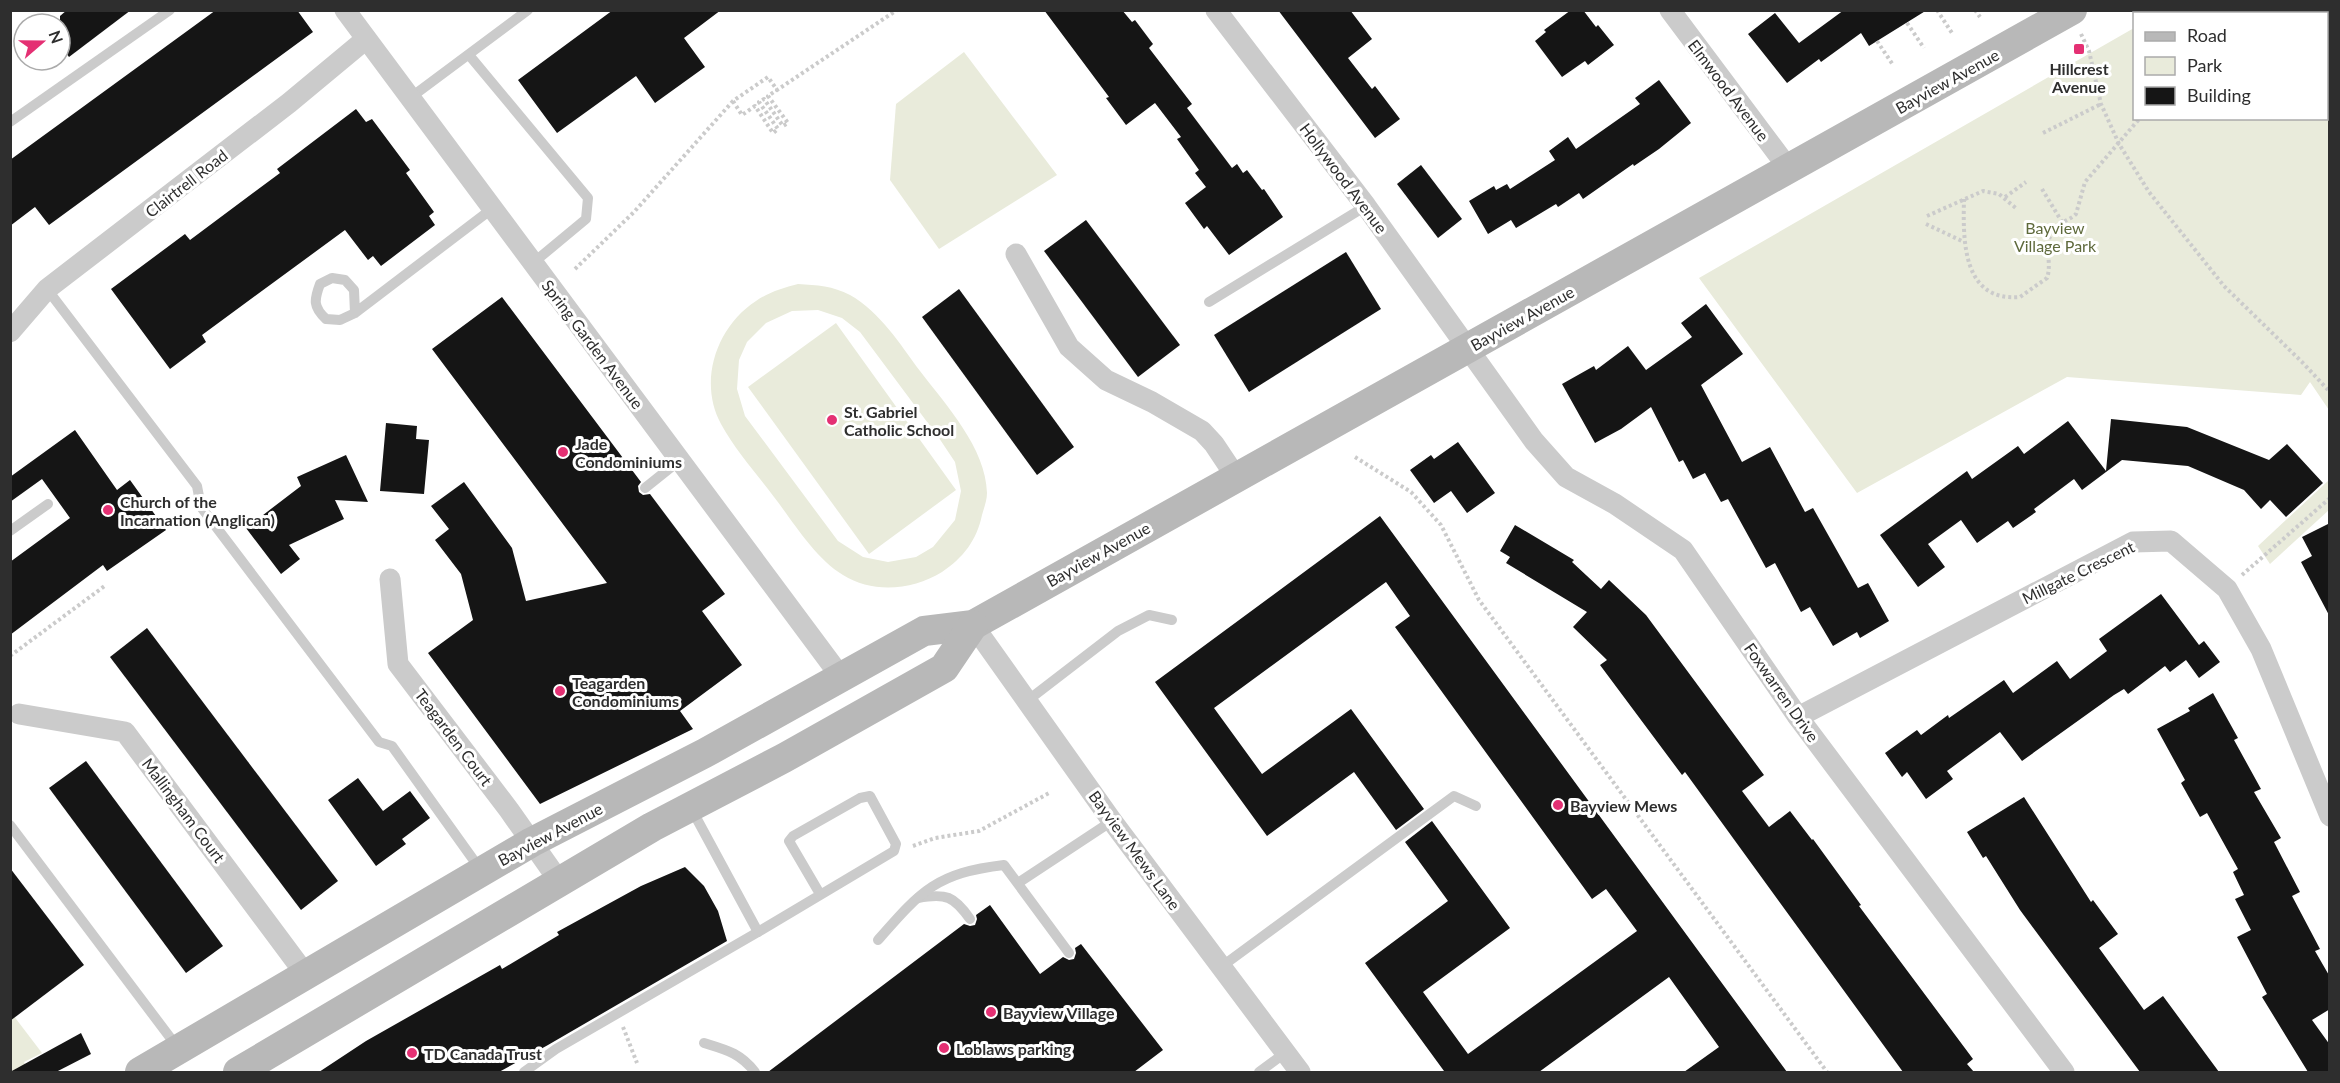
<svg xmlns="http://www.w3.org/2000/svg" width="2340" height="1083" viewBox="0 0 2340 1083" font-family="Lato,sans-serif">
<style>
.green{fill:#e9ebdb;fill-rule:evenodd}
.building{fill:#151515}
.lines{fill:none;stroke-linecap:round;stroke-linejoin:round}
.path{stroke:#cbcbcb;stroke-width:4;stroke-dasharray:3 3;stroke-linecap:butt}
.service{stroke:#cbcbcb;stroke-width:10}
.minor{stroke:#cbcbcb;stroke-width:21}
.secondary{stroke:#b8b8b8;stroke-width:30}
.poi-dot{fill:#e43073;stroke:#fff;stroke-width:2}
.labels{text-anchor:middle;dominant-baseline:central;stroke-width:6;stroke-linejoin:round;paint-order:stroke}
.poi-label{font-size:16px;font-weight:bold;fill:#2e2e2e;stroke:#fff;text-anchor:start}
.street-label{font-size:16px;fill:#2e2e2e;stroke:#fff}
.park-label{font-size:16px;fill:#5e693b;stroke:#fff}
</style>
<rect width="100%" height="100%" fill="#fff"/>
<g class="green">
<polygon points="2165,11 2329,11 2329,410 2310,382 2301,395 2067,377 1857,493 1699,278 2134,28 2134,118 2326,118 2326,14 2160,13"/>
<polygon points="964,52 1057,175 939,249 890,180 896,104"/>
<path d="M 798,284 C 817,285 833,286 850,295 C 880,312 900,344 920,371 C 946,405 986,448 987,493 C 987,500 984,508 982,515 C 977,540 963,558 942,572 C 913,590 873,594 843,575 C 815,558 794,523 774,497 C 757,474 735,450 721,424 C 698,382 716,327 756,301 C 769,292 783,288 798,284 ZM 818,310 L 842,318 L 860,332 L 939,438 L 955,462 L 961,491 L 955,520 L 933,547 L 916,557 L 888,562 L 863,557 L 838,541 L 745,416 L 737,389 L 739,360 L 747,342 L 766,323 L 792,311 Z"/>
<polygon points="836,323 956,490 869,554 748,387"/>
<polygon points="2329,480 2329,510 2270,564 2258,546"/>
<polygon points="10,1011 42,1053 24,1062 30,1072 11,1072"/>
</g>
<g class="building">
<polygon points="67,10 131,10 69,57 60,45 60,16"/>
<polygon points="216,10 297,10 313,32 49,225 35,207 10,226 10,160"/>
<polygon points="613,10 721,10 684,38 705,67 655,103 636,76 557,133 518,80"/>
<polygon points="1044,10 1122,10 1132,22 1135,20 1153,44 1149,48 1192,104 1187,108 1232,168 1237,164 1243,173 1247,170 1262,190 1264,189 1283,217 1229,255 1207,226 1204,229 1185,203 1206,187 1195,173 1199,170 1177,139 1181,137 1155,103 1126,125 1106,98 1109,97"/>
<polygon points="1278,10 1350,10 1372,39 1348,58 1372,89 1375,86 1400,119 1375,138"/>
<polygon points="1571,10 1583,10 1596,27 1598,25 1614,45 1588,65 1585,61 1562,77 1535,41 1546,32 1544,30"/>
<polygon points="1844,10 1927,10 1869,46 1861,33 1821,62 1819,59 1787,83 1748,34 1775,13 1799,43"/>
<polygon points="1659,80 1691,123 1659,149 1634,166 1633,164 1583,199 1579,193 1558,207 1556,204 1516,228 1511,220 1488,234 1469,201 1494,186 1496,190 1507,184 1510,189 1555,160 1549,151 1568,137 1576,149 1640,104 1635,98"/>
<polygon points="356,109 366,122 372,119 410,170 406,173 434,212 429,216 435,225 381,266 373,256 368,260 345,230 202,335 206,342 170,369 111,289 185,234 190,240 280,173 277,169"/>
<polygon points="1421,165 1462,219 1438,238 1397,184"/>
<polygon points="1086,220 1180,345 1138,377 1044,251"/>
<polygon points="1346,252 1381,309 1249,392 1214,335"/>
<polygon points="959,289 1074,447 1037,475 922,317"/>
<polygon points="502,297 641,482 638,486 639,492 643,495 650,494 725,594 702,611 742,665 680,711 693,729 540,804 428,653 473,620 461,574 435,540 449,529 431,506 464,482 512,548 526,601 607,583 432,349"/>
<polygon points="1706,304 1743,354 1701,385 1742,462 1770,447 1805,512 1813,508 1858,588 1868,583 1889,621 1860,638 1857,632 1833,646 1810,607 1801,612 1775,563 1766,568 1728,499 1721,502 1705,473 1693,479 1683,460 1679,462 1651,407 1621,429 1595,443 1562,384 1594,366 1596,370 1628,346 1646,370 1692,337 1681,323"/>
<polygon points="2111,419 2187,427 2269,460 2287,444 2323,483 2286,517 2270,500 2261,509 2244,490 2188,466 2122,460 2082,490 2074,479 2034,509 2036,512 2013,528 2008,521 1977,543 1961,520 1928,544 1945,567 1918,587 1880,535 1967,471 1972,479 2018,446 2024,454 2068,421 2106,471"/>
<polygon points="386,423 417,426 416,439 429,440 424,494 380,491"/>
<polygon points="75,430 117,490 130,480 166,530 107,571 103,565 10,635 10,562 70,518 42,479 10,502 10,477"/>
<polygon points="1458,442 1495,493 1467,513 1451,491 1434,503 1410,470 1431,455 1434,459"/>
<polygon points="346,455 368,502 335,500 344,519 289,545 300,559 281,574 246,528 301,486 297,477"/>
<polygon points="1380,516 1787,1072 1684,1072 1719,1047 1669,977 1539,1072 1442,1072 1444,1071 1365,963 1448,901 1405,842 1432,821 1510,928 1423,992 1468,1054 1637,931 1606,889 1592,899 1395,627 1410,616 1386,582 1214,708 1262,774 1351,709 1424,809 1396,830 1354,772 1267,836 1155,682"/>
<polygon points="2330,523 2330,617 2301,562 2312,556 2302,537"/>
<polygon points="1515,525 1574,560 1572,562 1601,589 1609,580 1646,615 1764,775 1742,791 1769,827 1790,811 1812,840 1813,839 1861,905 1859,906 1973,1059 1967,1064 1974,1072 1903,1072 1685,772 1682,775 1600,665 1607,660 1573,627 1587,612 1506,563 1510,557 1500,551"/>
<polygon points="2161,594 2199,645 2204,641 2220,662 2199,678 2186,660 2170,672 2165,666 2128,694 2124,689 2114,695 2022,761 2000,732 1947,771 1953,779 1926,799 1907,772 1902,777 1885,753 1917,730 1921,735 1948,715 1949,718 2004,680 2013,693 2057,661 2070,679 2107,651 2099,639"/>
<polygon points="147,628 338,881 301,910 110,657"/>
<polygon points="2213,693 2238,738 2234,740 2261,789 2254,792 2281,838 2274,842 2300,892 2292,896 2320,949 2315,951 2330,977 2330,1009 2312,1020 2330,1045 2330,1072 2308,1072 2262,997 2267,994 2237,937 2251,930 2235,899 2244,895 2233,872 2238,869 2207,813 2200,817 2181,783 2185,780 2157,729 2190,711 2188,708"/>
<polygon points="86,761 223,946 186,973 49,788"/>
<polygon points="358,778 383,811 410,791 430,818 402,839 406,844 376,866 328,800"/>
<polygon points="2024,797 2091,902 2093,900 2118,934 2099,948 2144,1010 2163,996 2219,1072 2140,1072 2020,910 1986,856 1983,858 1967,832"/>
<polygon points="685,867 704,886 718,911 727,941 548,1045 499,1072 319,1072 366,1041 500,965 502,969 559,935 557,932 641,886"/>
<polygon points="10,868 84,965 10,1021"/>
<polygon points="990,905 1040,974 1063,957 1069,960 1074,959 1076,953 1075,948 1081,944 1163,1050 1134,1072 768,1072 964,924 970,926 975,925 977,919 976,915"/>
<polygon points="81,1033 91,1054 56,1072 10,1072"/>
</g>
<g class="lines">
<g class="path">
<polyline points="1937,10 1952,33"/>
<polyline points="1975,10 1980,17"/>
<polyline points="1907,23 1924,48"/>
<polyline points="2081,34 2089,51 2101,104 2119,144 2149,192 2224,286 2302,362 2330,392"/>
<polyline points="1877,41 1893,65"/>
<polyline points="733,101 742,115 755,106 773,133 778,129 759,102 764,99 783,126 788,123 768,96 777,90"/>
<polyline points="2043,133 2101,104"/>
<polyline points="2042,189 2062,222"/>
<polyline points="2005,197 2026,182"/>
<path d="M 1964,199 C 1963,240 1962,302 2020,297 L 2047,278 C 2053,261 2041,243 2056,227 C 2062,221 2070,220 2076,214 L 2085,182 L 2140,118"/>
<polyline points="1927,216 1983,191 1999,194 2017,209"/>
<polyline points="1926,224 1964,242"/>
<polyline points="575,269 634,212 733,101 768,77 777,90 897,10"/>
<polyline points="1355,457 1411,492 1441,525 1479,600 1827,1072"/>
<polyline points="2242,575 2330,498"/>
<polyline points="10,656 106,585"/>
<polyline points="913,846 935,838 979,831 1051,792"/>
<polyline points="623,1027 637,1063"/>
</g>
<g class="service">
<polyline points="469,55 588,198 586,219 533,263"/>
<polyline points="410,98 528,10"/>
<polyline points="10,122 170,10"/>
<polyline points="47,289 197,486 201,507 379,742 392,746 480,869"/>
<polyline points="1209,302 1366,206"/>
<path d="M 355,313 L 354,290 L 345,280 L 332,278 L 320,284 C 314,300 313,307 326,319 L 340,320 L 355,313 L 493,208"/>
<polyline points="645,488 680,460"/>
<polyline points="10,531 48,504"/>
<polyline points="1027,701 1118,631 1149,615 1172,620"/>
<polyline points="692,810 758,932 894,851 896,844 870,796 860,798 793,836 789,841 820,894"/>
<polyline points="10,825 178,1048"/>
<polyline points="1018,883 1112,821"/>
<path d="M 918,898 C 946,893 954,896 970,919"/>
<path d="M 878,940 C 921,891 936,873 1004,865 L 1069,953"/>
<polyline points="1221,967 1454,796 1476,806"/>
<path d="M 704,1043 C 727,1050 740,1053 755,1072"/>
<polyline points="524,1072 556,1049 758,932"/>
<polyline points="1259,1072 1285,1053"/>
</g>
<g class="minor">
<polyline points="345,10 841,677"/>
<polyline points="1216,10 1366,206 1534,441 1566,477 1615,504 1683,550 1798,717 2064,1072"/>
<polyline points="1670,10 1789,169"/>
<polyline points="1016,254 1069,347 1106,380 1152,402 1202,431 1214,444 1236,477"/>
<polyline points="10,332 47,289 289,103 366,39"/>
<polyline points="390,579 398,664 509,810 559,881"/>
<polyline points="973,625 1112,821 1300,1072"/>
<polyline points="19,714 125,732 306,975"/>
<polyline points="1798,717 2133,542 2171,541 2227,589 2261,649 2330,816"/>
</g>
<g class="secondary">
<polyline points="140,1072 532,842 705,753 924,631 973,625 2072,10"/>
<polyline points="238,1072 652,827 784,758 944,668 973,625"/>
</g>
</g>
<g class="poi-dot">
<rect x="2073" y="43" width="12" height="12" rx="3"/>
<circle cx="832" cy="420" r="6"/>
<circle cx="563" cy="452" r="6"/>
<circle cx="108" cy="510" r="6"/>
<circle cx="560" cy="691" r="6"/>
<circle cx="1558" cy="805" r="6"/>
<circle cx="991" cy="1012" r="6"/>
<circle cx="944" cy="1048" r="6"/>
<circle cx="412" cy="1053" r="6"/>
</g>
<g class="labels">
<g class="poi-label">
<text x="2079" y="68" text-anchor="middle">Hillcrest<tspan x="2079" dy="18">Avenue</tspan></text>
<text x="844" y="411">St. Gabriel<tspan x="844" dy="18">Catholic School</tspan></text>
<text x="575" y="443">Jade<tspan x="575" dy="18">Condominiums</tspan></text>
<text x="120" y="501">Church of the<tspan x="120" dy="18">Incarnation (Anglican)</tspan></text>
<text x="572" y="682">Teagarden<tspan x="572" dy="18">Condominiums</tspan></text>
<text x="1570" y="805">Bayview Mews</text>
<text x="1003" y="1012">Bayview Village</text>
<text x="956" y="1048">Loblaws parking</text>
<text x="424" y="1053">TD Canada Trust</text>
</g>
<g class="street-label">
<text transform="translate(1947 81) rotate(-29)">Bayview Avenue</text>
<text transform="translate(1729 90) rotate(53)">Elmwood Avenue</text>
<text transform="translate(1344 178) rotate(53)">Hollywood Avenue</text>
<text transform="translate(186 183) rotate(-38)">Clairtrell Road</text>
<text transform="translate(1522 318) rotate(-29)">Bayview Avenue</text>
<text transform="translate(593 344) rotate(53)">Spring Garden Avenue</text>
<text transform="translate(1098 554) rotate(-29)">Bayview Avenue</text>
<text transform="translate(2078 572) rotate(-26)">Millgate Crescent</text>
<text transform="translate(1782 692) rotate(55)">Foxwarren Drive</text>
<text transform="translate(454 737) rotate(53)">Teagarden Court</text>
<text transform="translate(184 810) rotate(53)">Mallingham Court</text>
<text transform="translate(550 834) rotate(-28)">Bayview Avenue</text>
<text transform="translate(1135 850) rotate(54)">Bayview Mews Lane</text>
</g>
<g class="park-label">
<text x="2055" y="227">Bayview<tspan x="2055" dy="18">Village Park</tspan></text>
</g>
</g>
<rect width="2340" height="1083" fill="none" stroke="#2e2e2e" stroke-width="24"/>
<rect x="2133" y="12" width="195" height="108" fill="#ffffff" stroke="#ababab" stroke-width="1.5"/>
<rect x="2145" y="32" width="30" height="9" fill="#b8b8b8" stroke="#ababab" stroke-width="1.5"/>
<text x="2187" y="42" font-size="18" fill="#2e2e2e">Road</text>
<rect x="2145" y="57" width="30" height="18" fill="#e9ebdb" stroke="#ababab" stroke-width="1.5"/>
<text x="2187" y="72" font-size="18" fill="#2e2e2e">Park</text>
<rect x="2145" y="87" width="30" height="18" fill="#151515" stroke="#ababab" stroke-width="1.5"/>
<text x="2187" y="102" font-size="18" fill="#2e2e2e">Building</text>
<g transform="translate(42 42) rotate(70)"><circle r="28" fill="#ffffff" stroke="#ababab" stroke-width="1.5"/>
<path d="M0-4.5L10 22L0 15L-10 22Z" fill="#e43073"/>
<text y="-9" font-size="16" font-weight="bold" text-anchor="middle" fill="#2e2e2e">N</text>
</g>
</svg>
